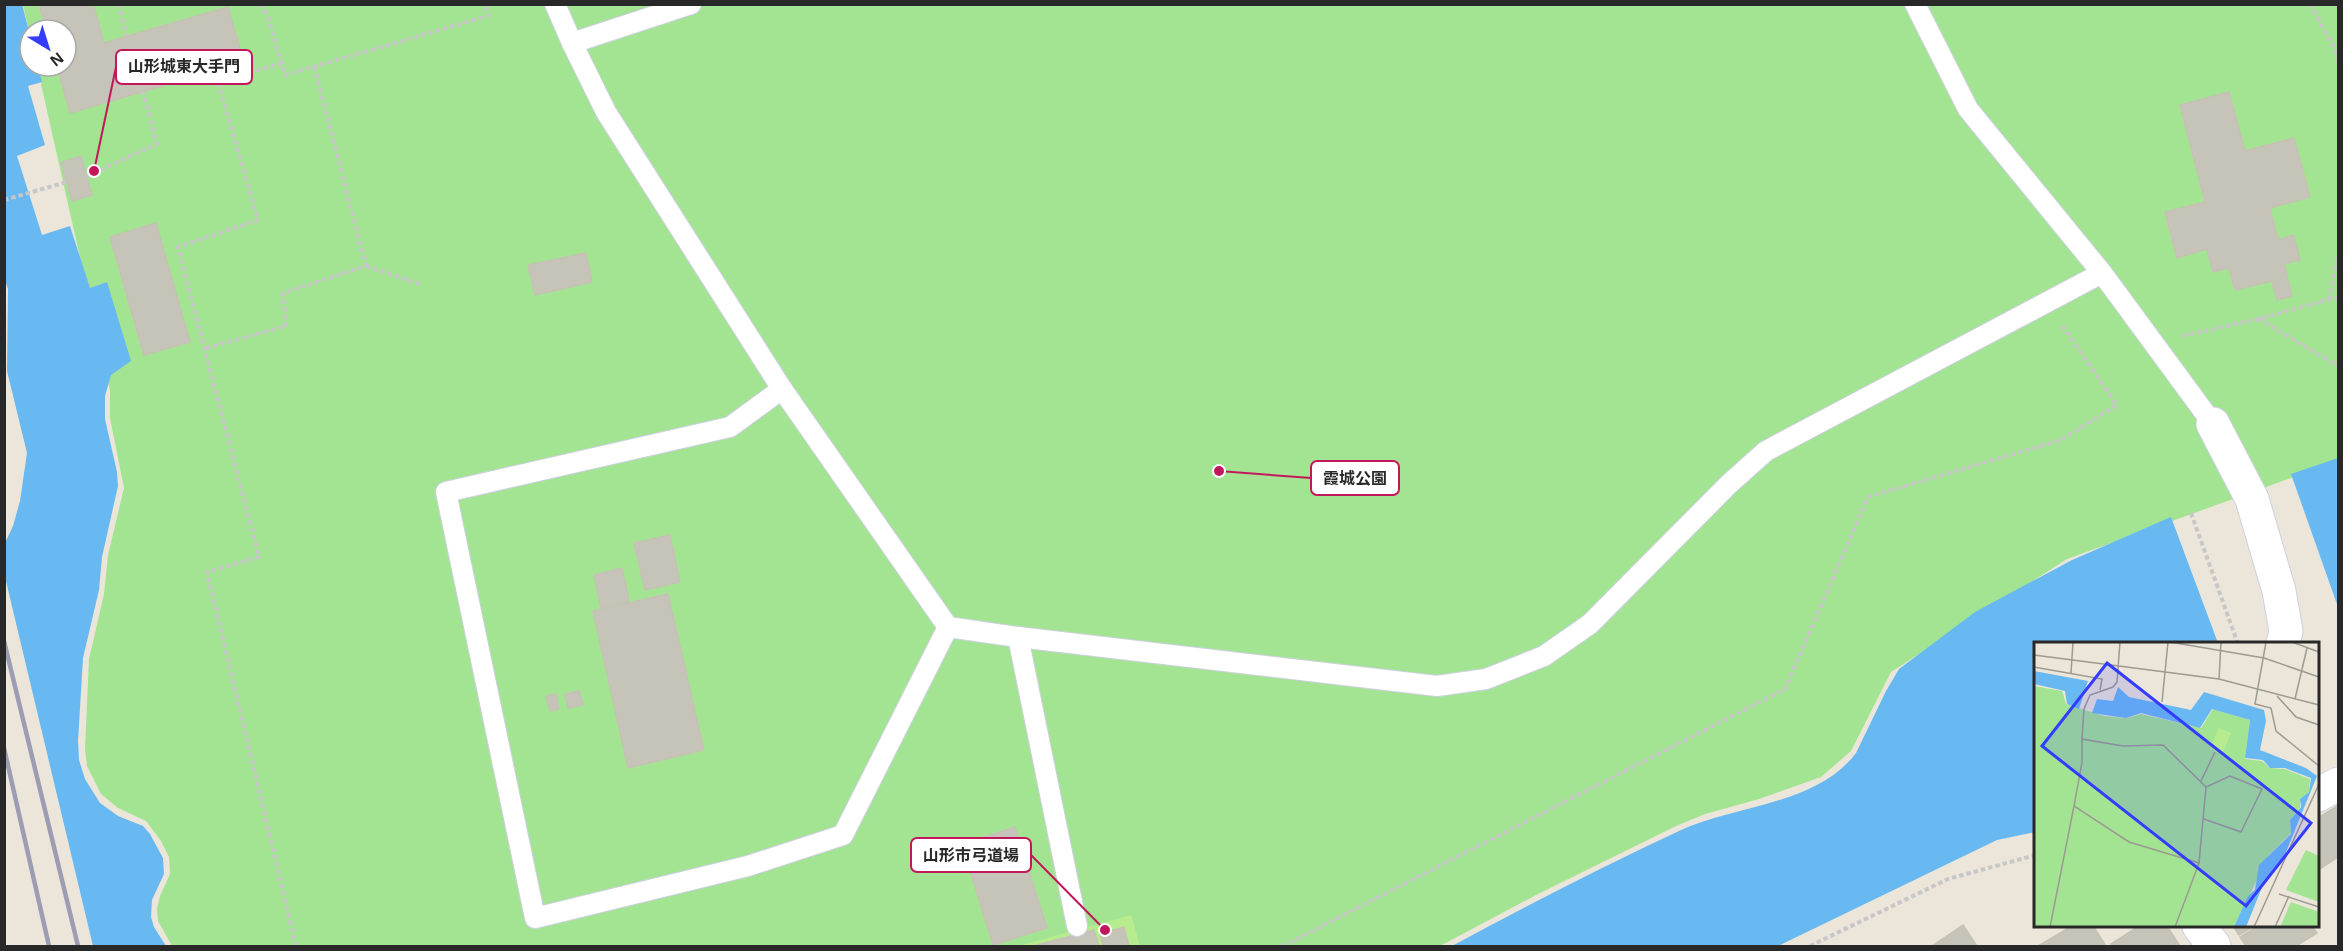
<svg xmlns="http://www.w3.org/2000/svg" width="2343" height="951" viewBox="0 0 2343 951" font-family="Helvetica,'Noto Sans JP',sans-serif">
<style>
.green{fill:#a3e493}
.pitch{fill:#b7ec8e}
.water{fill:#68b9f2}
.building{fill:#c6c3b9;stroke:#c6c2b3;stroke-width:1.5}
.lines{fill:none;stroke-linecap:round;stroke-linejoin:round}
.service-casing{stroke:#cecfe2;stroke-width:22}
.minor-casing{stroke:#cecfe2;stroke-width:35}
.path{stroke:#c7c7c7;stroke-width:4;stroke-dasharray:4.5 3;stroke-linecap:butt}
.service{stroke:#fff;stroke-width:20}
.minor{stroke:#fff;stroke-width:33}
.rail{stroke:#9c9cb3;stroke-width:4.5}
.inset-road{fill:none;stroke:#9d9a92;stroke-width:1.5}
.view{fill:#333cff;fill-opacity:0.15;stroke:#333cff;stroke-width:3}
.inset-edge{fill:none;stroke:#282828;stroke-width:3}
.leader{fill:none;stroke:#c2185b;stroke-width:2}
.callout-dot{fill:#c2185b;stroke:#fff;stroke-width:2}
.callout{fill:#fff;stroke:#c2185b;stroke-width:2}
.callout-label{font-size:16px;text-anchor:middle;font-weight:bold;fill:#282828}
</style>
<rect width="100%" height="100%" fill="#ebe6d9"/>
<polygon class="green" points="23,5 2338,5 2338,461 2067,559 1891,672 1851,751 1821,777 1759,799 1705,814 1676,826 1536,895 1440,946 172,946 158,921 157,908 160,896 170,874 169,857 161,841 146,821 118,808 101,794 87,766 85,749 89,659 104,594 108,555 124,488 110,418 110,391 37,66 66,66 66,30 30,30 30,35"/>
<polygon class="pitch" points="1131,915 1140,946 1018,946"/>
<g class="water">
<polygon points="22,4 30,35 30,66 38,66 42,82 28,86 45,145 17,156 42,235 70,226 90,288 107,282 131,361 111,375 105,396 105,419 117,472 118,486 102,557 99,590 83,658 78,741 79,760 85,779 100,803 118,816 143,826 150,834 163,858 164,874 152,900 151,917 154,927 166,946 93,946 5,577 5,543 13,526 20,501 27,453 7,371 8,289 4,278 5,5"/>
<polygon points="2338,458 2338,607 2291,474"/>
<path d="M 2171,517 L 2218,643 L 2036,644 L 2035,832 L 1997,840 L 1778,946 L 1452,946 C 1526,906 1602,867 1679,831 C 1735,805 1817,805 1856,753 L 1886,691 L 1899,669 L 1975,612 L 2072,560 Z"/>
</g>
<g class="building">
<polygon points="39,4 93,4 104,43 228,7 244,62 70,113 57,66 66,66 66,30 46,30"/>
<polygon points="2229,92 2245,151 2294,138 2310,197 2270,208 2278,240 2294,235 2300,260 2284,264 2292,296 2277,300 2272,281 2235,290 2229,268 2213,272 2207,249 2177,258 2165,212 2205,202 2180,105"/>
<polygon points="81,156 92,195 72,201 61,163"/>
<polygon points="156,223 190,342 144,355 110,237"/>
<polygon points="586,253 592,282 535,295 528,265"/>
<polygon points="670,535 680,582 645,590 634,543"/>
<polygon points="622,568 629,601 601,608 594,575"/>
<polygon points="668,594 704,750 628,768 593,611"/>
<polygon points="579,691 583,705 568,708 565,694"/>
<polygon points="556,694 559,709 550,711 546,696"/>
<polygon points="2337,806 2338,857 2318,870 2318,818"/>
<polygon points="1015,827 1047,928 993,945 962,844"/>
<polygon points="1963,925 1977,946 1932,946"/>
<polygon points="2072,926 2093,926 2106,946 2038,946"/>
<polygon points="2139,926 2167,926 2180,946 2112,946 2111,944"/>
<polygon points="2233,926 2254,926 2239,935"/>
<polygon points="2258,926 2312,926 2317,933 2296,946 2246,946 2240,937"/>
<polygon points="1124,927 1129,946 1103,946 1100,934"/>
<polygon points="1094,930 1099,946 1033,946"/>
</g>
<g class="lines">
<g class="service-casing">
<g id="service">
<polyline points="555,4 572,43"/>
<polyline points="691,4 572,43 606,112 782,389 948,627 1018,637 1437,686 1486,679 1544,656 1590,624 1729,484 1766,451 2102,273"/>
<polyline points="1915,4 1968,109 2102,273 2213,424"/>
<polyline points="782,389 730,427 446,492 535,918 748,866 843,835 948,627"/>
<polyline points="1018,637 1077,926"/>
</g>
</g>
<g class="minor-casing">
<g id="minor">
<polyline points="2213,424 2252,499 2279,591 2286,631 2283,644"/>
<polyline points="2318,795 2338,784"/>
<polyline points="2199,926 2214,946"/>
</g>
</g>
<g class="path">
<polyline points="118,4 127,36"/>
<polyline points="260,4 268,17 285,75 488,16 485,4"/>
<polyline points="2310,4 2334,47 2338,60"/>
<polyline points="282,63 218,82 258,220 178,247 259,557 207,572 296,946"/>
<polyline points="87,176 157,144 143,92"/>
<polyline points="4,200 67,182"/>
<polyline points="366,266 420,284"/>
<polyline points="2329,300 2338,256"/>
<polyline points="2259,319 2338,366"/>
<polyline points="2182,336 2258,319 2338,297"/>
<polyline points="206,348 286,326 283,293 366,266 314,66"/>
<polyline points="2191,513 2238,644"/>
<polyline points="1283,946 1785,689 1868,497 2061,440 2117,405 2061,324"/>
<polyline points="1810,946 1948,879 2036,855"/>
</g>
<use href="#service" class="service"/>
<use href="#minor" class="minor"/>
<g class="rail">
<polyline points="4,641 78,946"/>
<polyline points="4,748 49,946"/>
</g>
</g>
<g transform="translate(2034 642)">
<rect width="285" height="285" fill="#ebe6d9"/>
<path d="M 0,44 L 28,49 L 32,62 L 70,74 L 93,76 L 107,72 L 167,86 L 179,67 L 216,78 L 211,117 L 228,119 L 236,126 L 251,127 L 276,137 L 275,150 L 266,157 L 266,165 L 256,178 L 257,191 L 235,213 L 200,285 L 0,285 ZM 272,208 L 285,214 L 285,260 L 252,248 ZM 257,260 L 285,270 L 285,285 L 246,285 Z" fill="#a3e493"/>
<path d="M 185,86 L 197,91 L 188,112 L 176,107 Z" fill="#b7ec8e"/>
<path d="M 0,29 L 54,39 L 45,67 L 33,62 L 31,49 L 0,42 ZM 84,45 L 95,55 L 157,68 L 170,50 L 230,68 L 232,79 L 226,108 L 272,126 L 283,134 L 250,215 L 231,238 L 212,285 L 200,285 L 214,254 L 221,248 L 225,223 L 257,192 L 256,178 L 267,165 L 266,157 L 275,150 L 277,136 L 251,126 L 236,126 L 229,118 L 211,116 L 216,78 L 178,67 L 166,86 L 107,71 L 92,76 L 58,71 L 63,57 L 79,59 Z" fill="#68b9f2"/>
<path class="inset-road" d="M 136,0 L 230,16 L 285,35M 232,0 L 221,62 L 237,66 L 242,89 L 285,124M 258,0 L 285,10M 0,13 L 185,37 L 285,63M 0,25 L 68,37 L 66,48M 37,31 L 39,0M 185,37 L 187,0M 243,54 L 262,75 L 285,83M 261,57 L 273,6M 128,60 L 134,0M 48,97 L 48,120 L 40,164 L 95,200 L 165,221 L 172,145 L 129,103 L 89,104 L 48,97 L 50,67 L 56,53 L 79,45 L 83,40 L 86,0M 167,139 L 181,110M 170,177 L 207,190 L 228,147 L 196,134 L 172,145M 245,252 L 285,265M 16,285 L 40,164M 141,285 L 165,221M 220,285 L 285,142M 241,285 L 255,254"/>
<path class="view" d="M 73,21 L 277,181 L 212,264 L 8,104 Z"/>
<rect width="285" height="285" class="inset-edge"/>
</g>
<path class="leader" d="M94 171L116 67M1219 471L1311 478M1105 930L1031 855"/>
<g class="callout-dot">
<circle cx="94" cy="171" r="6"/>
<circle cx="1219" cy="471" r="6"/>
<circle cx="1105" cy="930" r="6"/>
</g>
<g class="callout">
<rect x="116" y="50" width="136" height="34" rx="6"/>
<rect x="1311" y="461" width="88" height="34" rx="6"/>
<rect x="911" y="838" width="120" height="34" rx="6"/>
</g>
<g class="callout-label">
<text x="184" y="72">山形城東大手門</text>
<text x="1355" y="484">霞城公園</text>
<text x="971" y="861">山形市弓道場</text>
</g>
<rect width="2343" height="951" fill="none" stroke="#282828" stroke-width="12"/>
<g transform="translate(48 48) rotate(142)"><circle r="28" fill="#ffffff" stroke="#a9a9a9" stroke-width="1.5"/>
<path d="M0-4.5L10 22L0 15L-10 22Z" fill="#333cff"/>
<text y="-9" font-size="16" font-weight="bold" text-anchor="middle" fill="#282828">N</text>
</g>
</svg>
